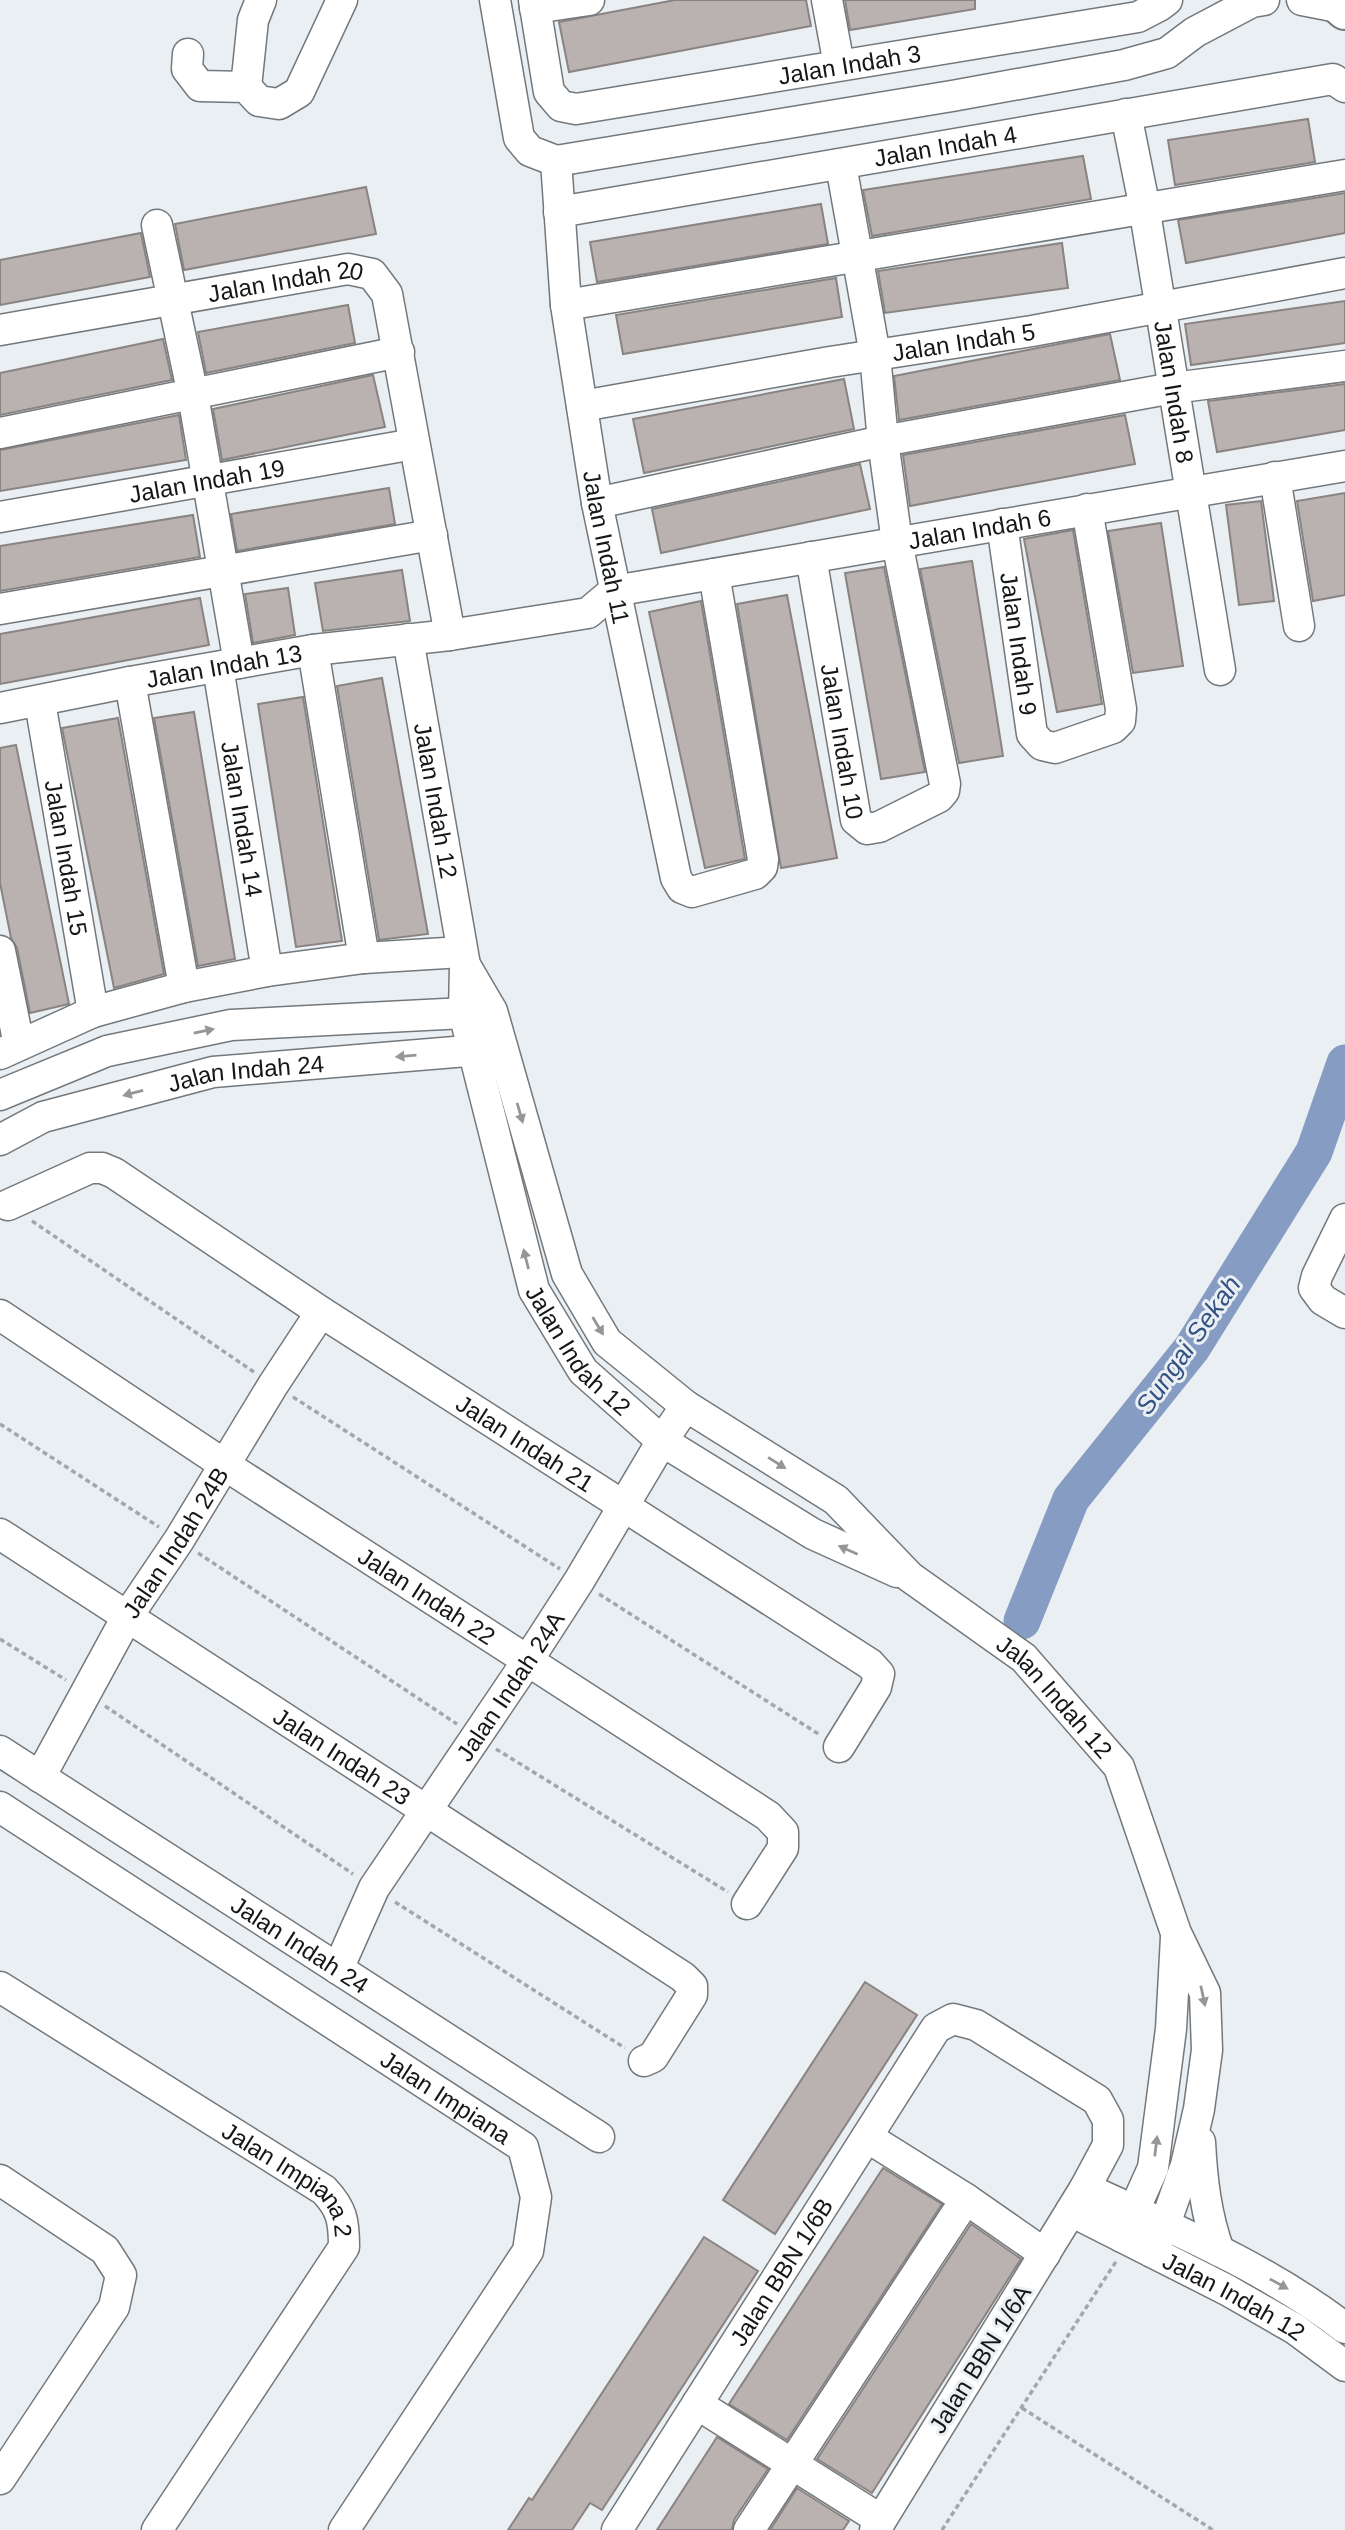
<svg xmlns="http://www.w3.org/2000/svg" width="1345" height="2530" viewBox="0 0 1345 2530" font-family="Arial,sans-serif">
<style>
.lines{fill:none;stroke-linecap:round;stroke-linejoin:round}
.river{stroke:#869cc2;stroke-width:37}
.building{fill:#b9b2b0;stroke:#898381;stroke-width:2}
.minor-casing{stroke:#73787c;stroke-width:33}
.major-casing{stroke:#73787c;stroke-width:42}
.path{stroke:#a2a7aa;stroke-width:3.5;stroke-dasharray:5 3.5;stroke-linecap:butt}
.minor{stroke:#fff;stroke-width:30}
.major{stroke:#fff;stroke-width:38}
.oneway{fill:#959697}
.labels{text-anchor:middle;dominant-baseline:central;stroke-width:6;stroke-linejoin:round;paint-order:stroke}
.street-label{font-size:24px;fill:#141617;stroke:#e9eff3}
.water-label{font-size:26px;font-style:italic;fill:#355285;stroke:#e9eff3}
</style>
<rect width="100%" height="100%" fill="#e9eff3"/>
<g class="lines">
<polyline class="river" points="1022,1621 1071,1499 1192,1348 1314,1152 1345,1063"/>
</g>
<g class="building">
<polygon points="675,0 806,0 811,26 569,72 559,22"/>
<polygon points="845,0 975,0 975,9 850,30"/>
<polygon points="1308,119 1315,162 1175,185 1168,140"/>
<polygon points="1083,156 1091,199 872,236 863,190"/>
<polygon points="366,187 376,234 184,270 175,224"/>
<polygon points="1345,193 1345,233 1186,263 1178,220"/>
<polygon points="821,204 828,244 597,282 590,242"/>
<polygon points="141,233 150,277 0,305 0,260"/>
<polygon points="1062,243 1068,288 885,313 878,271"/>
<polygon points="836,278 842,317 623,354 616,315"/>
<polygon points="1345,301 1345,343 1191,365 1185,324"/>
<polygon points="348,305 355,343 206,373 198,332"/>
<polygon points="1110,334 1120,380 899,420 894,376"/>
<polygon points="163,339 172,380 0,415 0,373"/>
<polygon points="373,375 385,427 222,460 213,409"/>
<polygon points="844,379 854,429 644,473 633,419"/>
<polygon points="1345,384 1345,430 1217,452 1208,401"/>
<polygon points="179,415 186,460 0,491 0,450"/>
<polygon points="1125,415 1135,464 910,506 903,455"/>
<polygon points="860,464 870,509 661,553 652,509"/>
<polygon points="389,488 395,524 237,551 231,514"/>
<polygon points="1345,493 1345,595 1313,601 1297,501"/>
<polygon points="1261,501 1274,601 1239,605 1226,505"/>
<polygon points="193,515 200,557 0,591 0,546"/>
<polygon points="1161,523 1183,666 1133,673 1108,531"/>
<polygon points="1073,530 1102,704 1057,712 1024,539"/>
<polygon points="972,561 1003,756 959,763 920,569"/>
<polygon points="884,567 925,772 881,779 845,573"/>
<polygon points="402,570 410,621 323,631 315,583"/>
<polygon points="288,588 295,635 253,643 245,594"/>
<polygon points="787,595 837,858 781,868 737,604"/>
<polygon points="200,598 209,645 0,684 0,634"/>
<polygon points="701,601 745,859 705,868 649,612"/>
<polygon points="382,678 428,934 379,940 337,686"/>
<polygon points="303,697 342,941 296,947 258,704"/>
<polygon points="194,712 235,959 198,966 154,718"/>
<polygon points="118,718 164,974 114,988 62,728"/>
<polygon points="16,745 69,1004 30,1013 17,948 11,938 0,883 0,748"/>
<polygon points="865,1982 917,2015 775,2234 723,2200"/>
<polygon points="883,2168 942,2204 787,2440 729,2404"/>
<polygon points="971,2224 1021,2259 872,2493 817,2459"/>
<polygon points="704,2237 758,2271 602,2510 590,2503 572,2530 508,2530 529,2498 532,2500"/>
<polygon points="717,2437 768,2469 734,2520 732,2530 657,2530"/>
<polygon points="797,2488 849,2521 843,2530 770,2530"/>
</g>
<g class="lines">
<g class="minor-casing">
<g id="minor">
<polyline points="495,0 519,138 530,151 556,161 952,96 1124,65 1167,53 1195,32 1252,2 1264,0"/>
<path id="s1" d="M 534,0 L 549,92 L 561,106 L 576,109 L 1138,17 L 1159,6 L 1167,0"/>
<polyline points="827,0 839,65"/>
<polyline points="1302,0 1343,8"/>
<polyline points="535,8 589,0"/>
<polyline points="188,54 187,69 200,86 246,87 259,101 279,104 299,92 342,0"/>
<polyline points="246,87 253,20 261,0"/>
<path id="s2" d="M 1126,114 L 1142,194 L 1220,670"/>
<path id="s3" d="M 556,161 L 566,305 L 597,503 L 676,878 L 682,888 L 692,892 L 755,874 L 762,867 L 763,859 L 714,574"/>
<path id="s4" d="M 559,212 L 1333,79 L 1345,87"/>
<polyline points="157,225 193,395 239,663"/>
<path d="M 566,305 C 826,263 1085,217 1345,175"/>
<path id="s5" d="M 0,330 L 348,269 L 372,274 L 387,294 L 450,635"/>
<path id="s6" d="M 582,406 L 830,362 L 1032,331 L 1345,273"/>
<polyline points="0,433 399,352"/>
<polyline points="1275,477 1299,626"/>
<polyline points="597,503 883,441 1173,388 1345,366"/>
<path id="s7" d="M 0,517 L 414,444"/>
<path id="s8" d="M 1002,524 L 1032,734 L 1042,745 L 1055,748 L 1113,728 L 1120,721 L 1121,709 L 1087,509"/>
<path id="s9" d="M 811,557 L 856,820 L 867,829 L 879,827 L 939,797 L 944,791 L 945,784 L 897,542 L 883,441 L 875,355 L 841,165"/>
<path id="s10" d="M 614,591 L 1345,466"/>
<polyline points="0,609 432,535"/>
<path id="s11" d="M 408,639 L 465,965 L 464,1013 L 534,1290 L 583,1371 L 662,1441 L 813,1534 L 897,1572"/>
<polyline points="313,650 364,958"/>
<path id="s12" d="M 218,667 L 267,971"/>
<polyline points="130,682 184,987"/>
<path id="s13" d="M 40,702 L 93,1012"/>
<path id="s14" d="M 0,708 L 130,682 L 313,650 L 450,635 L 588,613 L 614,591"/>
<polyline points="0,951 19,1045"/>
<path id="s15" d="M 465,965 L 492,1011 L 567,1274 L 607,1342 L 686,1406 L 836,1500 L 910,1577 L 1024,1658 L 1119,1767 L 1176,1933 L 1205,1993 L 1207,2050 L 1199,2109 L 1186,2165 L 1165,2224 L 1152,2252"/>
<polyline points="0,1054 93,1012 184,987 267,971 364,958 462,952"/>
<polyline points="0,1095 107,1051 231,1025 484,1012"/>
<path id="s16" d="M 0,1140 L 43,1117 L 213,1072 L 491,1049"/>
<path id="s17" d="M 8,1205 L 90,1168 L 102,1168 L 114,1173 L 321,1312 L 870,1664 L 879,1674 L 876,1687 L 839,1747"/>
<polyline points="1345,1219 1317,1276 1314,1288 1323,1300 1345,1313"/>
<path id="s18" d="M 0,1315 L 225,1465 L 768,1816 L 783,1832 L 783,1848 L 747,1904"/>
<path id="s19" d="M 0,1534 L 683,1977 L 692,1986 L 692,1995 L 653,2057 L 644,2061"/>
<path id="s20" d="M 0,1751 L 599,2137"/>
<path id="s21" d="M 40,1777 L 127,1617 L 179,1540 L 273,1385 L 321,1312"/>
<path id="s22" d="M 0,1807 L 523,2147 L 536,2197 L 528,2251 L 344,2530"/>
<path id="s23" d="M 338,1969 L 374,1888 L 528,1660 L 579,1581 L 662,1441 L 686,1406"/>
<path id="s24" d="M 0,1987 L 324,2190 C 342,2209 344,2221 344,2247 L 157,2530"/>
<polyline points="867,2137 966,2199 1045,2254"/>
<path d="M 1200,2142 C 1202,2180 1206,2215 1219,2251"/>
<polyline points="0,2180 105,2250 121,2275 114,2307 0,2479"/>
<path d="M 1085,2188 C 1174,2229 1267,2268 1345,2328"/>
<path id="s25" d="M 1071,2211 L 1227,2290 L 1295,2329 L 1345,2366"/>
<polyline points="1122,2237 1153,2168 1171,2029 1176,1937"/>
<polyline points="697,2404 881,2520"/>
<path id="s26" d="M 617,2530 L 936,2028 L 953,2019 L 976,2025 L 1097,2100 L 1108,2120 L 1108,2145 L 1085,2188 L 875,2530"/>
<polyline points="749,2530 966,2199"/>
</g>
</g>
<g class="major-casing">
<polyline id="major" points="1334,0 1345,10"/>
</g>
<g class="path">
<polyline points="32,1221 254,1372"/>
<polyline points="293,1397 560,1569"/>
<polyline points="0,1424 159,1527"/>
<polyline points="198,1553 457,1724"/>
<polyline points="599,1594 820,1735"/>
<polyline points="0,1639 66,1680"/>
<polyline points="105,1706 353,1874"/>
<polyline points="496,1749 728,1892"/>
<polyline points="395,1902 625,2048"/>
<polyline points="1022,2408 1213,2530"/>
<polyline points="942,2530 1117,2260"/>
</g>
<use href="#minor" class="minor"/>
<use href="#major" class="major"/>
</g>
<defs><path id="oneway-solid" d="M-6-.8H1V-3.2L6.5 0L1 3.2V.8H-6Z" transform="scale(1.75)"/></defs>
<g class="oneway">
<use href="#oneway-solid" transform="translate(204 1031) rotate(-12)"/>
<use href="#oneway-solid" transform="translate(406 1056) rotate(175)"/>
<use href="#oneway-solid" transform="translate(133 1093) rotate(165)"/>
<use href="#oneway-solid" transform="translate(520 1113) rotate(74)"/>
<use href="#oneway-solid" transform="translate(526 1259) rotate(-104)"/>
<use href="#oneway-solid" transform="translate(598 1326) rotate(59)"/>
<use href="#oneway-solid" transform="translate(777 1463) rotate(32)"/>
<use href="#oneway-solid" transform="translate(848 1550) rotate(-156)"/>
<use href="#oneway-solid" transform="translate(1203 1996) rotate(78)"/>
<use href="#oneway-solid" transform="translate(1156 2146) rotate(-83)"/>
<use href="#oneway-solid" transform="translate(1279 2284) rotate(29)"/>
</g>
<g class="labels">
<g class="street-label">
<text stroke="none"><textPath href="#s1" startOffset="404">Jalan Indah 3</textPath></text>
<text stroke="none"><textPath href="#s4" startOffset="392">Jalan Indah 4</textPath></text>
<text stroke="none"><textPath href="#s5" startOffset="290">Jalan Indah 20</textPath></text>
<text stroke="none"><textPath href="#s6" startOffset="387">Jalan Indah 5</textPath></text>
<text stroke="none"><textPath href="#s2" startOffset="282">Jalan Indah 8</textPath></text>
<text stroke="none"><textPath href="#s7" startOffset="210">Jalan Indah 19</textPath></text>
<text stroke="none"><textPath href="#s10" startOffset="371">Jalan Indah 6</textPath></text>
<text stroke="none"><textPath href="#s3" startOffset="390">Jalan Indah 11</textPath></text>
<text stroke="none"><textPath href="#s8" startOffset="121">Jalan Indah 9</textPath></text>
<text stroke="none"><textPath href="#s14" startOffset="228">Jalan Indah 13</textPath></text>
<text stroke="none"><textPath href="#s9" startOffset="187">Jalan Indah 10</textPath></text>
<text stroke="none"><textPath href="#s11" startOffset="164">Jalan Indah 12</textPath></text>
<text stroke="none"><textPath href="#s12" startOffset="154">Jalan Indah 14</textPath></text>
<text stroke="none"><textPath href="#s13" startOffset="158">Jalan Indah 15</textPath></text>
<text stroke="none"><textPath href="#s16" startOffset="257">Jalan Indah 24</textPath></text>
<text stroke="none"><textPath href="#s11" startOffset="740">Jalan Indah 12</textPath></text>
<text stroke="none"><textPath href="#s17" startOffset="607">Jalan Indah 21</textPath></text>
<text stroke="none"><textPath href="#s21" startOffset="271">Jalan Indah 24B</textPath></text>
<text stroke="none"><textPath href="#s18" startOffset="511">Jalan Indah 22</textPath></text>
<text stroke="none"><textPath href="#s23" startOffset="332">Jalan Indah 24A</textPath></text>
<text stroke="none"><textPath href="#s15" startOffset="980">Jalan Indah 12</textPath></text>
<text stroke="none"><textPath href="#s19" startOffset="408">Jalan Indah 23</textPath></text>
<text stroke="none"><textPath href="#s20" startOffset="357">Jalan Indah 24</textPath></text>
<text stroke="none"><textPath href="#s22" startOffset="532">Jalan Impiana</textPath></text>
<text stroke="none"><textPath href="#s24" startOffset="350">Jalan Impiana 2</textPath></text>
<text stroke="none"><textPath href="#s26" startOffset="306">Jalan BBN 1/6B</textPath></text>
<text stroke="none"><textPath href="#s25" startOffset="184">Jalan Indah 12</textPath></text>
<text transform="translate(980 2359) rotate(-58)">Jalan BBN 1/6A</text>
</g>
<g class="water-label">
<text transform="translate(1188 1345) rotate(-55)">Sungai Sekah</text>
</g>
</g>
</svg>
